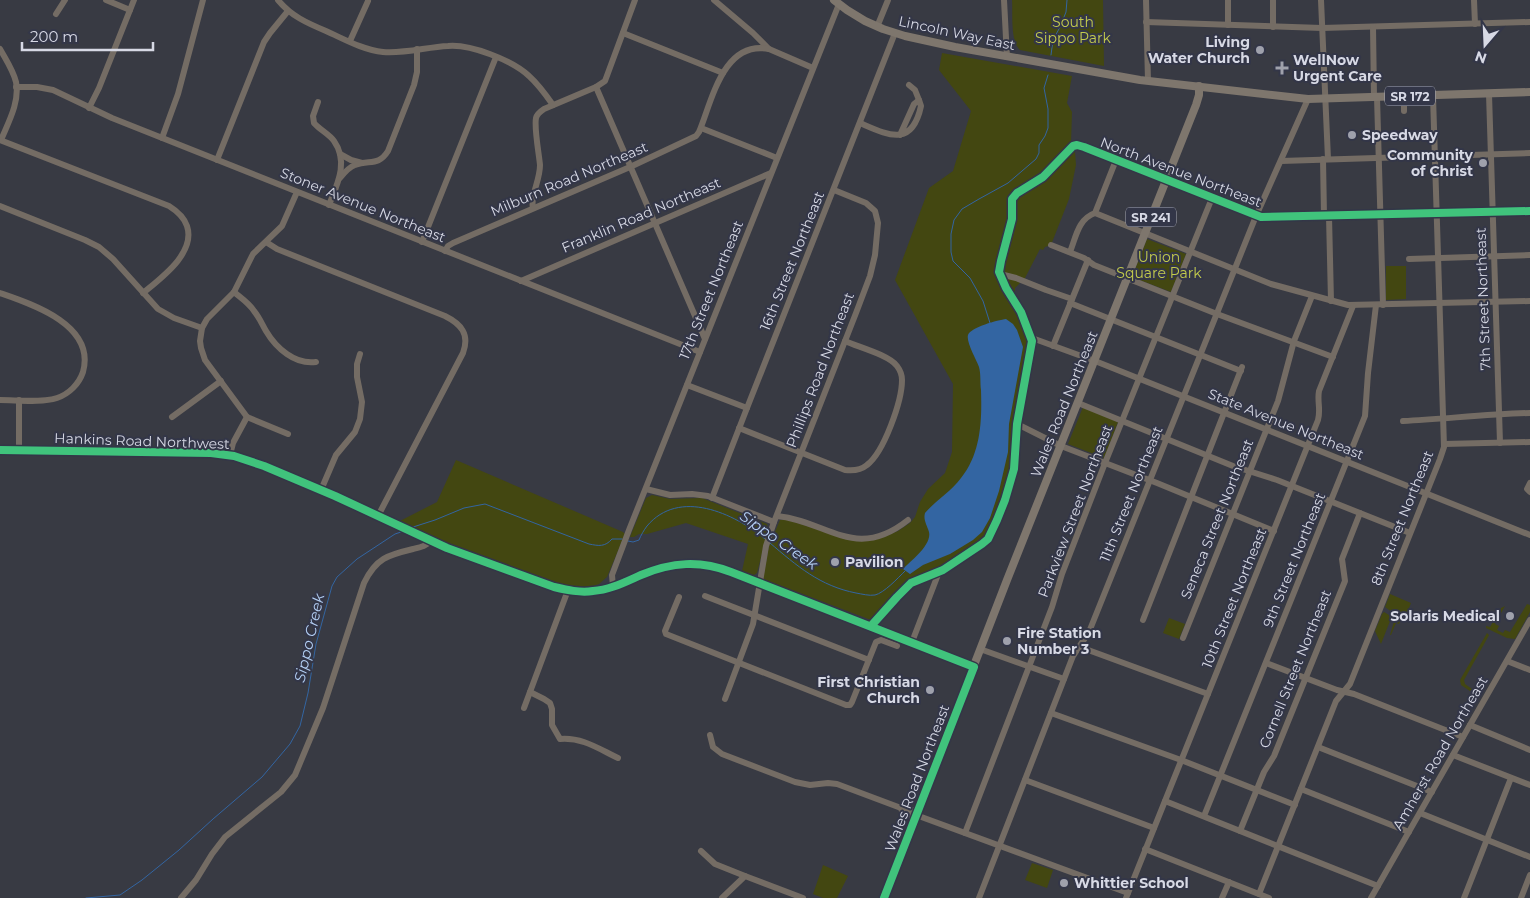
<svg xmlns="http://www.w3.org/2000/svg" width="1530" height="898" viewBox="0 0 1530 898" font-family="Montserrat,sans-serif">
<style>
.green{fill:#434711}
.water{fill:#3365a2}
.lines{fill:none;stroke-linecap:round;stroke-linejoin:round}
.stream{stroke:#3365a2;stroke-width:1}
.minor{stroke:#746c64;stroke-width:6}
.major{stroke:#7e766d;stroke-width:8}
.cycleway-casing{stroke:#333648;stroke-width:11}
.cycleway{stroke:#40c37c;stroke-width:8}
.poi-dot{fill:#9fa1ac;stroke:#333648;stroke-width:2}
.labels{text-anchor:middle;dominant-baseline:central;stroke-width:4;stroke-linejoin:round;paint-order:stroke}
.shield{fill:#333648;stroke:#a6a8b6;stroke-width:1}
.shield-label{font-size:12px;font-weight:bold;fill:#d7d9e5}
.park-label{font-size:14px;fill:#c4cc4c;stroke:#333648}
.street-label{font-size:14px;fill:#d7d9e5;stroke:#333648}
.poi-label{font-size:14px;font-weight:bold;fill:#d7d9e5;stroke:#333648;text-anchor:start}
.water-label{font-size:15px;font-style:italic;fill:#b4d0f5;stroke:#333648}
</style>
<rect width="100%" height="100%" fill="#383a43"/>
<g class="green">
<path d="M 1012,0 L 1103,0 L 1104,66 L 1020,50 C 1010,41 1013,13 1012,0 Z"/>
<polygon points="942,53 1072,76 1067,103 1072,112 1071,143 1075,151 1076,165 1069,199 1051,245 1045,247 1043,250 1040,249 1025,278 1015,288 1015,305 1030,342 1012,466 1008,483 991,529 975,544 951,562 932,572 910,579 871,620 763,579 769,546 780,520 788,520 838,536 878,539 898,531 910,523 915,517 920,502 928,489 945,473 952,452 953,384 895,280 929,188 953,171 971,111 939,70"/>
<polygon points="1147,239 1186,254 1171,292 1132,277"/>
<polygon points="1386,266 1406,266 1406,299 1386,300"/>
<polygon points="1083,407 1118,422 1104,458 1068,444"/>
<polygon points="456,460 623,532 625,534 607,577 599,584 584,589 566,587 534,577 455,547 398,522 437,502"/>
<polygon points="652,495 670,499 702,498 767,524 768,530 757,573 754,575 742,571 748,544 686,523 647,534 639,534 634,537 630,537 646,498"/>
<polygon points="1390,594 1411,603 1407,613 1405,613 1403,618 1402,617 1399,624 1396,623 1391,635 1390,635 1395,618 1392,612 1385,607"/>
<polygon points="1527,604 1530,605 1530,612 1515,639 1507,638 1486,628 1486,626 1490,627 1501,608 1505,606 1495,624 1499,626 1497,630 1503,633 1505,630 1510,632"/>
<polygon points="1384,612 1389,615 1390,621 1381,644 1375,631 1382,614"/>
<polygon points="1169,618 1185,624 1179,639 1163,633"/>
<polygon points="1487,633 1489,635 1488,637 1464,680 1465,684 1472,689 1470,691 1461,685 1460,680"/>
<polygon points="1032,863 1053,870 1047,888 1025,880"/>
<polygon points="823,865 848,876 837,898 823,898 813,894"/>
</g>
<path class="water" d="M 1006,319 L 1013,324 L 1017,330 L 1023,347 L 1009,424 L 1008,452 L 999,491 L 990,518 L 982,532 L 973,540 L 950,554 L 923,565 L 910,574 L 903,569 C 911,561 932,545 929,532 C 927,525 923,520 925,513 C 936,500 951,492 961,478 C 981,453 982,421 981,390 C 980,383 981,374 979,367 C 976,359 966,342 968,335 C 971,327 998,320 1006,319 Z"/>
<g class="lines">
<g class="stream">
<polyline points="1051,55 1053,40 1060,27 1066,12 1067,0"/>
<polyline points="990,323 983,301 970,278 953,261 951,252 951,234 954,220 962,209 979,199 1008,183 1036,159 1039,153 1039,145 1045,136 1048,128 1048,109 1044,88 1048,75"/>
<path d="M 410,528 L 435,520 L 464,508 L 485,504 L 589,544 C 599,546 605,547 612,539 L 622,539"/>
<path d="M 628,541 L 633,542 L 639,540 C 641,535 644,530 647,526 C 679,488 734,513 765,539"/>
<path d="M 770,543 C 797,566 820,586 856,593 C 862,594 869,596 875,595 C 884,593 898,578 905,571"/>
<polyline points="86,898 120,895 142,880 179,850 213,819 262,777 290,744 300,726 308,693 316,644 332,586 337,577 357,559 395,534 404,531"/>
</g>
<g class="minor">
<polyline points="106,0 130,10"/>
<path d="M 278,0 C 291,16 307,23 326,31 C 344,39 363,50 383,52 C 404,54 427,47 448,46 C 470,44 512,60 529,76 C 538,84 546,95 553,105"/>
<polyline points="714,0 753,33 769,49 813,68"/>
<polyline points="1004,0 1007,57"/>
<polyline points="1146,0 1148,81"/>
<polyline points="1228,0 1228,25"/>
<polyline points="1273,0 1273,27"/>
<polyline points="1321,0 1328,159"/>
<polyline points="1474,0 1475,24"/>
<polyline points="56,14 65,0"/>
<polyline points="1146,22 1322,28 1530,22"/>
<polyline points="877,27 888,0"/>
<polyline points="1373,27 1374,97"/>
<polyline points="623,33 723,73"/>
<polyline points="350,41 368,1"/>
<path d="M 0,49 C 6,60 13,70 16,82 C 20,102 8,123 1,140"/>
<polyline points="909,85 915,90 919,100"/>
<polyline points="16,87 37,87 53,90 112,118 700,352"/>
<polyline points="596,87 705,339"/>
<polyline points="1489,94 1500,443"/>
<polyline points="1404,96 1404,111"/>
<polyline points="1377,97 1383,305"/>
<path d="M 318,102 L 313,116 L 314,123 C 320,130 329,134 334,141 C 349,162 337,185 329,205"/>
<polyline points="89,108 99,88 134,0"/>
<path d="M 860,123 C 888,135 912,148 921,106 L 919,100 L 914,104 L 900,135"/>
<polyline points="701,128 777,158"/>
<polyline points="162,138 178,94 203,0"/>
<path d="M 0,140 L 169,206 C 177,211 184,217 187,226 C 196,253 161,278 143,293"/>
<polyline points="340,154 351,160 362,163"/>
<polyline points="1323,159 1324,216"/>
<polyline points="217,160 264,42 270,33 288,11"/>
<polyline points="1281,161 1530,153"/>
<path d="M 340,178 C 344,173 349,167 355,165 C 369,159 378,167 388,151 L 414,85 L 417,72 L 417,49"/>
<polyline points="0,206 85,240 99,247 113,259 158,309 174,318 202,328"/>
<path d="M 533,208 C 530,196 540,181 540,165 C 539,154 534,128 536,118 C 537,114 541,111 544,109 L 596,87 L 605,81 L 635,0"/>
<polyline points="1095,213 1271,284 1348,305 1530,301"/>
<polyline points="1329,216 1331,301"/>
<path d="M 266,242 L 277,249 L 445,316 C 461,324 470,334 463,353 L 378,516"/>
<polyline points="422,242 496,57"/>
<polyline points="1051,245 1084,258 1094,265 1217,314 1333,357"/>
<path d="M 445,251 L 448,246 L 453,243 L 630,167 L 696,136 L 699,132 C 712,101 723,40 769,49"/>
<path d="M 1070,252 C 1076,237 1078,219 1095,213 L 1116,160"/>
<polyline points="1409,259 1530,255"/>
<polyline points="1000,274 1016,278 1046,290 1072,299"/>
<polyline points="521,281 771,173"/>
<path d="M 234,292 C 241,298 249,303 254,311 C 259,317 262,324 266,331 C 276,348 295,365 316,362"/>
<path d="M 0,293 C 32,304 96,325 83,372 C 79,384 69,394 57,398 C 41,403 17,400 0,400"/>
<polyline points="1070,303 1241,371"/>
<polyline points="1032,338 1095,361 1530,535"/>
<polyline points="1053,346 1088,260"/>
<polyline points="687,385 747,408"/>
<polyline points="1078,403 1233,466 1277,480 1410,533"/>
<polyline points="172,417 221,381"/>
<path d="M 1403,421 C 1445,419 1487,414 1530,413"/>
<polyline points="1017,424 1061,446 1157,483 1274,531"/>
<path d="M 739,428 L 845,470 C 853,471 861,470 867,465 C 884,452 902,401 902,380 C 902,375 900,370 897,366 C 889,355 858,347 845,341"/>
<polyline points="288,434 247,417 205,360 201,348 200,341 202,328 207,319 234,292 253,254 282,226 297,192"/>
<polyline points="1444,444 1530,442"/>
<path d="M 0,450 L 211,453 L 234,456 L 264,466 L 335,496 L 447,548 L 554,587 C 567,590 580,593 593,591 C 610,590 625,582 641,575 C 672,562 700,560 731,572 L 974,667"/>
<polyline points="19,450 19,400"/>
<polyline points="230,455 233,443 247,417"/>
<polyline points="1530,483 1527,489 1530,492"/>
<polyline points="646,489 670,495 692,494 708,496 774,522"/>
<polyline points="321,490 336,455 355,432 360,419 362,402 357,377 357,364 360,354"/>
<polyline points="712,498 747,408 895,33"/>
<path d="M 777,516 C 828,521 855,562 908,520"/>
<polyline points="613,587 612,575 629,530 839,4"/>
<polyline points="705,596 869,660"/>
<polyline points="679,597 665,631 666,634 846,705 850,705 852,702 876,642 881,640 897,646"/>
<polyline points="1143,620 1242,367"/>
<polyline points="871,626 897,597 911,583 943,570 982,544 988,539 997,520 1005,500 1014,469 1017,424 1032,341 1021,312 1006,288 999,272 1001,261 1012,219 1012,199 1017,193 1043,177 1073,146 1077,145 1084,147 1261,217 1530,211"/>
<polyline points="1183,638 1278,401 1294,341 1312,296"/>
<polyline points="912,642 939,572"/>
<polyline points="1080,647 1208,694"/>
<polyline points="980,649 1064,679"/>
<polyline points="1507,661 1530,670"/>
<polyline points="1266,663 1337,690 1354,694 1463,737"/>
<path d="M 530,692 L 544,699 L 550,703 L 552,709 L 552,725 L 560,739 C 582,737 599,749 618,758"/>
<polyline points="725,699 753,624 766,546 774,522 856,313 870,276 875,255 878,223 875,211 866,203 834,190"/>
<polyline points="524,708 568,590"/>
<polyline points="1051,713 1181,760 1295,805"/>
<polyline points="1470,725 1530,750"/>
<polyline points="710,735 713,747 722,754 795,782 810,785 828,783 837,784 901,808 902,811 915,817"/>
<polyline points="1318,747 1432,792"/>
<polyline points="1453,755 1530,785"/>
<polyline points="1025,780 1154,828"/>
<polyline points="1301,789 1409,832"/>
<polyline points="1165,801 1378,886"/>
<polyline points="901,808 904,807 918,812"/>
<polyline points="1420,813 1530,857"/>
<polyline points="916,815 1128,893"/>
<polyline points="1204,816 1365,416 1368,373 1376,305"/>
<polyline points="1240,831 1264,772 1274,756 1345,581 1342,559 1360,513"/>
<polyline points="965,833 1052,607 1062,574 1105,463 1212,198"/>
<polyline points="1145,849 1269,898"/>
<polyline points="701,851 715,864 745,876"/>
<polyline points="1259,894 1336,701 1350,684 1440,459 1444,447 1433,96"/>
<path d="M 181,898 L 196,880 L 212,854 L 225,837 L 281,792 L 295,775 L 323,708 L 364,583 C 376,558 388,555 413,549 C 421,547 426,546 431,541"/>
<polyline points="722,898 745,876 803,898"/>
<polyline points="979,898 1073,656 1089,632 1256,216 1308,99"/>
<path d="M 1126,898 L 1318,420 C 1321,410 1317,401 1319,391 L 1353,306"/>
<polyline points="1222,898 1229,882"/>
<polyline points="1371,898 1530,620"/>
<polyline points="1464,898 1511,778"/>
<polyline points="1521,898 1530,875"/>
</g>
<g class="major">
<polyline points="834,0 847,10 865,21 883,29 905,36 955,47 1140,80 1308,99 1530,92"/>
<polyline points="884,898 1007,580 1196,105 1199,95 1199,86"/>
</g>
<g class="cycleway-casing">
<g id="cycleway">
<path d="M 0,450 L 211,453 L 234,456 L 264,466 L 335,496 L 447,548 L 554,587 C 567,590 580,593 593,591 C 610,590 625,582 641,575 C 672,562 700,560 731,572 L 974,667 L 884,898"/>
<polyline points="871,626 897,597 911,583 943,570 982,544 988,539 997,520 1005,500 1014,469 1017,424 1032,341 1021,312 1006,288 999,272 1001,261 1012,219 1012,199 1017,193 1043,177 1073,146 1077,145 1084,147 1261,217 1530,211"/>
</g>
</g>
<use href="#cycleway" class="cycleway"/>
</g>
<g class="poi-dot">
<circle cx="1260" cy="50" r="5"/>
<path d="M1279.5 60.5h5v5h5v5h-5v5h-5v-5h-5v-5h5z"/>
<circle cx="1352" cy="135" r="5"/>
<circle cx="1483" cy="163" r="5"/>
<circle cx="835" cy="562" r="5"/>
<circle cx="1510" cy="616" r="5"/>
<circle cx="1007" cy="641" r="5"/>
<circle cx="930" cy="690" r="5"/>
<circle cx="1064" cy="883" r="5"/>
</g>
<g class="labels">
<g class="shield">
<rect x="1385" y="86.5" width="50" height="19" rx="4"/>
<rect x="1126" y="207.5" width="50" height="19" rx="4"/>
</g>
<g class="shield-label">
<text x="1410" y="96">SR 172</text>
<text x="1151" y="217">SR 241</text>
</g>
<g class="park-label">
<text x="1073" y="22">South<tspan x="1073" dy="16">Sippo Park</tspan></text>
<text x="1159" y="257">Union<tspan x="1159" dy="16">Square Park</tspan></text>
</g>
<g class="street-label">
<text transform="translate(957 33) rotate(12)">Lincoln Way East</text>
<text transform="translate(1181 172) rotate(21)">North Avenue Northeast</text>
<text transform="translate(569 179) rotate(-23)">Milburn Road Northeast</text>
<text transform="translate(363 205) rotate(22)">Stoner Avenue Northeast</text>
<text transform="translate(641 215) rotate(-23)">Franklin Road Northeast</text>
<text transform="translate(792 261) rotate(-68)">16th Street Northeast</text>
<text transform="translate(711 290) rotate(-68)">17th Street Northeast</text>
<text transform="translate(1483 299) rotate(-92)">7th Street Northeast</text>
<text transform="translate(820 370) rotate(-69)">Phillips Road Northeast</text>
<text transform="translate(1064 404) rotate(-68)">Wales Road Northeast</text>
<text transform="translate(1286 424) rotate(22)">State Avenue Northeast</text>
<text transform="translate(142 441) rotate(2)">Hankins Road Northwest</text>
<text transform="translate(1131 494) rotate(-68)">11th Street Northeast</text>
<text transform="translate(1075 511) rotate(-69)">Parkview Street Northeast</text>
<text transform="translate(1402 518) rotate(-68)">8th Street Northeast</text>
<text transform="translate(1217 519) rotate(-68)">Seneca Street Northeast</text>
<text transform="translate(1294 560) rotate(-68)">9th Street Northeast</text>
<text transform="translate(1234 598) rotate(-68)">10th Street Northeast</text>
<text transform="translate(1295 669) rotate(-68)">Cornell Street Northeast</text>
<text transform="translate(1440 753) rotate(-60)">Amherst Road Northeast</text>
<text transform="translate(917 778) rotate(-69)">Wales Road Northeast</text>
</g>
<g class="poi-label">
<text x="1250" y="42" text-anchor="end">Living<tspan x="1250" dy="16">Water Church</tspan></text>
<text x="1293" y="60">WellNow<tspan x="1293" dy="16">Urgent Care</tspan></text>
<text x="1362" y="135">Speedway</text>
<text x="1473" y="155" text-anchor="end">Community<tspan x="1473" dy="16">of Christ</tspan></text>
<text x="845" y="562">Pavilion</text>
<text x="1500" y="616" text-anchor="end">Solaris Medical</text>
<text x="1017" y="633">Fire Station<tspan x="1017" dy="16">Number 3</tspan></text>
<text x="920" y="682" text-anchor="end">First Christian<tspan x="920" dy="16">Church</tspan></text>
<text x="1074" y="883">Whittier School</text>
</g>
<g class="water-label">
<text transform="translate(779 540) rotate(35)">Sippo Creek</text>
<text transform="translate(309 638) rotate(-77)">Sippo Creek</text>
</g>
</g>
<g transform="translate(1485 45) rotate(199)" stroke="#333648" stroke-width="4" paint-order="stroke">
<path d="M0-4L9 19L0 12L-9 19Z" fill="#d7d9e5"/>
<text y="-8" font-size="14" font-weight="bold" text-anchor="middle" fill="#d7d9e5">N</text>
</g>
<path d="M22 42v8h131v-8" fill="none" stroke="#d7d9e5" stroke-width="2.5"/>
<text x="30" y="42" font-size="15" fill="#d7d9e5" stroke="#333648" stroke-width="4" paint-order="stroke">200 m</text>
</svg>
